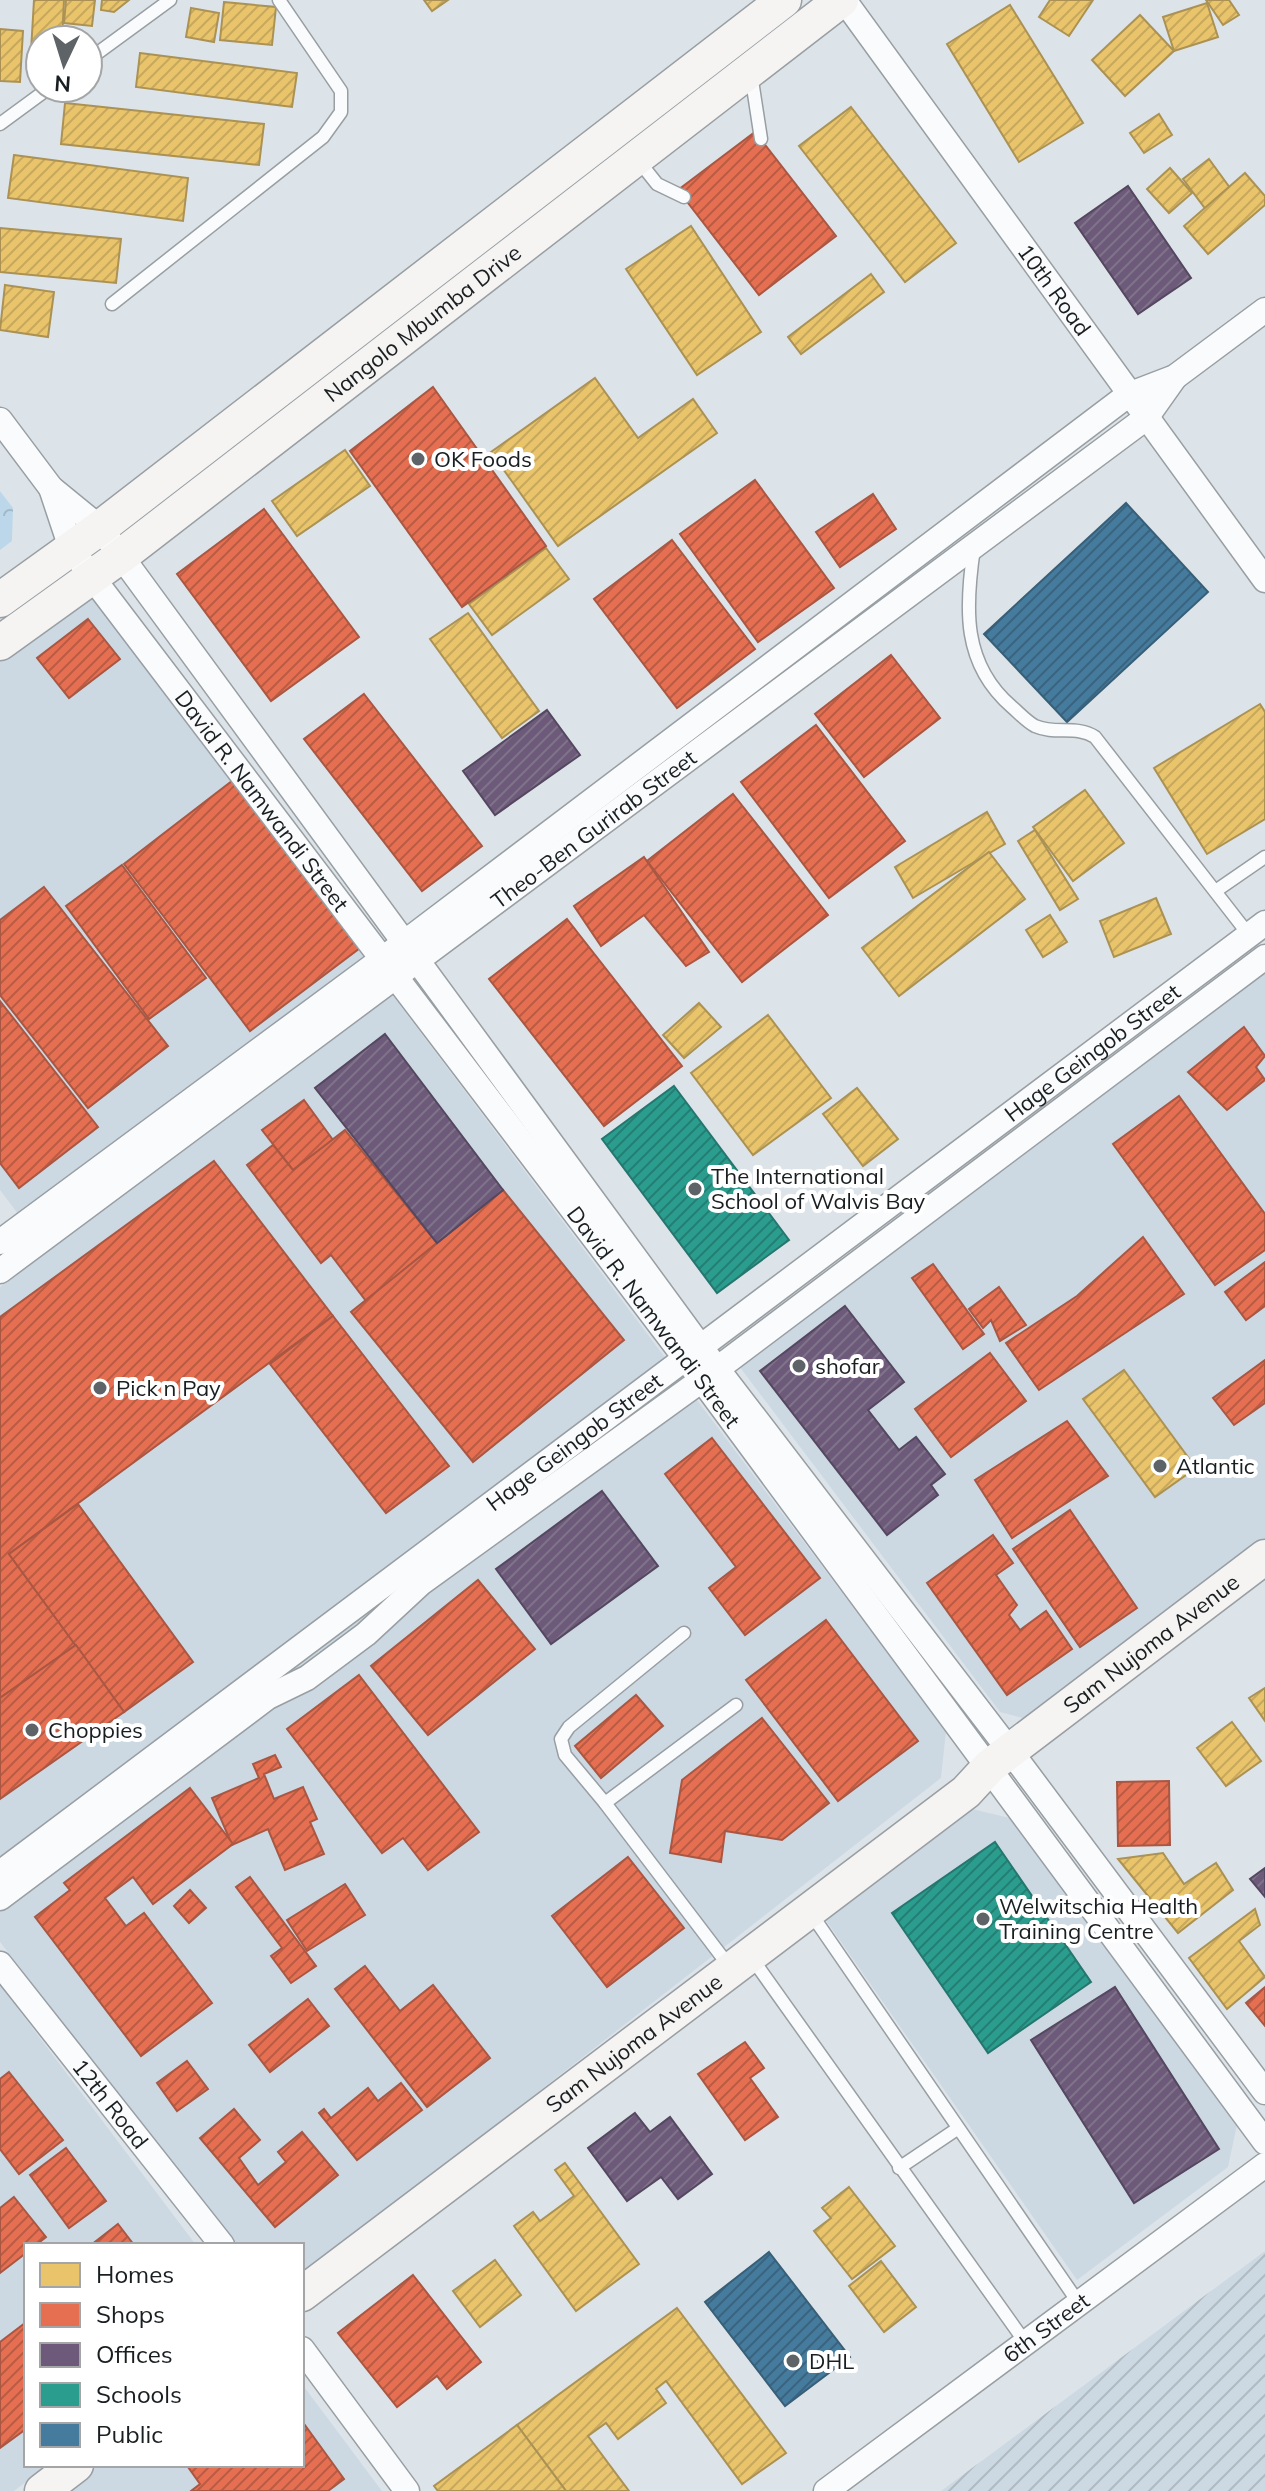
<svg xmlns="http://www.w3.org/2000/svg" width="1265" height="2491" viewBox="0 0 1265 2491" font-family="Mulish,sans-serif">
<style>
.built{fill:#ccd9e3}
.industrial{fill:url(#industrial-furrows)}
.park{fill:url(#park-crowns)}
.homes{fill:url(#homes-hatch);stroke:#ab9254;stroke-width:2}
.shops{fill:url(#shops-hatch);stroke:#a95743;stroke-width:2}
.offices{fill:url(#offices-hatch);stroke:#54475f;stroke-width:2}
.schools{fill:url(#schools-hatch);stroke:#25776e;stroke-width:2}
.public{fill:url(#public-hatch);stroke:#385f78;stroke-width:2}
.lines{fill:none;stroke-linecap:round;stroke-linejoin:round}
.lane-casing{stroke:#989ea2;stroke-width:15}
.street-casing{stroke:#989ea2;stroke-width:27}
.secondary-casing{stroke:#989ea2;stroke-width:37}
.lane{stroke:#fafbfc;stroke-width:12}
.street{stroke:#fafbfc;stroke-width:24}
.secondary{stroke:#f5f4f2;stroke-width:34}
.poi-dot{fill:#5e6367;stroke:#fff;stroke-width:3}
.labels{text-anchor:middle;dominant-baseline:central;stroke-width:8;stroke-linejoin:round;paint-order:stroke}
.street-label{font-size:22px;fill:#191e21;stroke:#fff}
.poi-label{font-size:22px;fill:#191e21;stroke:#fff;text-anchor:start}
</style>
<defs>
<pattern id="industrial-furrows" width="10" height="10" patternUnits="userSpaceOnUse" patternTransform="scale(2)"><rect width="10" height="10" fill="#ccd9e3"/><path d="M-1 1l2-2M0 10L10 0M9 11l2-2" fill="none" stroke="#afbac2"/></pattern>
<pattern id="park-crowns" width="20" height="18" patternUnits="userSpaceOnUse" patternTransform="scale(2)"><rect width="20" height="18" fill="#bdd7ea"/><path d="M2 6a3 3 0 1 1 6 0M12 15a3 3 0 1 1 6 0" fill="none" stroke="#a2b8c8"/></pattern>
<pattern id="homes-hatch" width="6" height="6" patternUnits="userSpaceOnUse" patternTransform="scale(2)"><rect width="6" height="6" fill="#e9c46a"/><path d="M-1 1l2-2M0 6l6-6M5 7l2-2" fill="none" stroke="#c7a85c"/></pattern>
<pattern id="shops-hatch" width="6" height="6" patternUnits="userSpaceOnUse" patternTransform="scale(2)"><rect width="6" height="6" fill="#e76f51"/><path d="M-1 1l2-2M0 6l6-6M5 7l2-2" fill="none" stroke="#ba5b43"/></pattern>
<pattern id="offices-hatch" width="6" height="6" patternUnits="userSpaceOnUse" patternTransform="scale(2)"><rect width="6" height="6" fill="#6d597a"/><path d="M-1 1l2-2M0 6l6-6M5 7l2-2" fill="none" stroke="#80728a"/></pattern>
<pattern id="schools-hatch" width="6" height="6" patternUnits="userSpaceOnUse" patternTransform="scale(2)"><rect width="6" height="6" fill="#2a9d8f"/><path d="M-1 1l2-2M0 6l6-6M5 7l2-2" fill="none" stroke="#237f74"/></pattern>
<pattern id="public-hatch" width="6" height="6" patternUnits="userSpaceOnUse" patternTransform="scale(2)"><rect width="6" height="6" fill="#457b9d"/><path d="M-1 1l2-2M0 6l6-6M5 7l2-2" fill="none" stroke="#396480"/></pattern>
</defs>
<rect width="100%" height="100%" fill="#dde4e9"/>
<g class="built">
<polygon points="90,593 946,1731 941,1778 302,2276 302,2245 233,2245 0,1942 0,1287 46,1251 0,1190 0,659"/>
<polygon points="1265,969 1265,1540 1026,1719 1000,1712 739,1366"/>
<polygon points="968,1808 1014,1819 1237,2125 1228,2167 1077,2280 820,1912"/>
<polygon points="0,1985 196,2245 26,2245 26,2465 48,2465 14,2491 0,2491"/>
<polygon points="302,2384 382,2491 59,2491 93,2465 302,2465"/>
</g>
<polygon class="industrial" points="1265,2251 1265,2491 941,2491"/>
<polygon class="park" points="0,491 13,508 12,541 0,550"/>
<g class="homes">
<polygon points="34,0 64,0 62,40 40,40 40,52 31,51"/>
<polygon points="66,0 95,0 92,26 64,23"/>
<polygon points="102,0 129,0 114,12 101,10"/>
<polygon points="424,0 448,0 432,11"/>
<polygon points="1050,0 1093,0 1069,36 1039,17"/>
<polygon points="1206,0 1229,0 1239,15 1223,25"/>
<polygon points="224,2 276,7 272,45 220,40"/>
<polygon points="1207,3 1218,37 1174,51 1163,17"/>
<polygon points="1010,5 1083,123 1019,162 947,44"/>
<polygon points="191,8 219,13 214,42 186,37"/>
<polygon points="1140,15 1174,51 1125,96 1092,60"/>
<polygon points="0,29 23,31 20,82 0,81"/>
<polygon points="140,53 297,73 292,107 136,87"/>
<polygon points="65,103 264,124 259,165 61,144"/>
<polygon points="851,107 956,243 905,282 799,146"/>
<polygon points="1159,114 1172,135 1144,153 1130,133"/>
<polygon points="14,155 188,178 183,221 8,198"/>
<polygon points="1209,159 1233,192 1207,211 1183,179"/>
<polygon points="1170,168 1192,193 1169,213 1147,189"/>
<polygon points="1245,173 1265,196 1265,205 1208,254 1184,226"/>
<polygon points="691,226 761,332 697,375 626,269"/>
<polygon points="0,228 121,239 116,283 0,272"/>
<polygon points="871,274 884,292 801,354 788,337"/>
<polygon points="5,285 54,292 48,337 0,330"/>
<polygon points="595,378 638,438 693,399 717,433 558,546 491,452"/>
<polygon points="345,450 370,486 297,536 272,501"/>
<polygon points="546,548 569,579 492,635 469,604"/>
<polygon points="468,613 539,711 502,738 430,639"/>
<polygon points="1260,704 1265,712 1265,819 1207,854 1154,768"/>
<polygon points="1085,790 1124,843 1073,881 1033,827"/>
<polygon points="987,812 1005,844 913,898 895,867"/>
<polygon points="1035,830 1078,899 1060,910 1018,841"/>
<polygon points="989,852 1025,899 899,996 862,948"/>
<polygon points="1156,898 1171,934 1114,957 1100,921"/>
<polygon points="1050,915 1067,942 1043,957 1026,930"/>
<polygon points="699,1003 721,1027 684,1058 663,1035"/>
<polygon points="768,1015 831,1098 753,1155 691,1073"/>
<polygon points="857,1088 898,1139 863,1166 823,1114"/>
<polygon points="1124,1370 1196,1468 1155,1497 1083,1399"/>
<polygon points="1265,1688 1265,1721 1249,1698"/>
<polygon points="1232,1722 1261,1761 1226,1786 1197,1748"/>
<polygon points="1163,1853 1184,1884 1216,1863 1233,1890 1178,1933 1118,1859"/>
<polygon points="1255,1909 1260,1925 1239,1941 1265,1977 1227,2009 1189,1958"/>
<polygon points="565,2163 639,2264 576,2311 514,2226 533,2212 540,2221 574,2196 555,2170"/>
<polygon points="849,2187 895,2246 852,2279 814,2231 831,2218 822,2208"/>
<polygon points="495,2260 521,2295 480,2327 453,2291"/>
<polygon points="881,2261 916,2307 884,2332 849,2286"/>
<polygon points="677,2308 786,2453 742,2484 666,2381 656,2389 666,2403 618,2439 606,2423 588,2436 629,2491 566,2491 517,2425"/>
<polygon points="517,2425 566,2491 438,2491 434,2486"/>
</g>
<g class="shops">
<polygon points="755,132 836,236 759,295 678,190"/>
<polygon points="433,387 546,546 462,607 350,451"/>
<polygon points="755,480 834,588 758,642 680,534"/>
<polygon points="873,494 896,529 840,567 816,532"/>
<polygon points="264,509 359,637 271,701 177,574"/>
<polygon points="672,540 755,649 677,708 594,599"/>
<polygon points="88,619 120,659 69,698 37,658"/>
<polygon points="891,655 940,718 864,777 815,714"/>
<polygon points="364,694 482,846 422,891 304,739"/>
<polygon points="816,725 905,841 829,898 741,782"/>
<polygon points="232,781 360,948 250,1031 124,864"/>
<polygon points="733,794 828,915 742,982 647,861"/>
<polygon points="644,857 709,952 686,966 644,915 601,946 574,906"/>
<polygon points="122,865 206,978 149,1019 66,906"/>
<polygon points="44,887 168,1046 88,1108 0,995 0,920"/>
<polygon points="567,919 682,1066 604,1126 489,979"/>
<polygon points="0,1001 98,1127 19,1188 0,1163"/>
<polygon points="1244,1027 1265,1056 1256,1067 1265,1080 1227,1110 1188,1072"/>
<polygon points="1179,1096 1265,1214 1265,1250 1215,1285 1113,1144"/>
<polygon points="304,1100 333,1140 293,1170 262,1130"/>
<polygon points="345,1130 437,1243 366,1301 331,1255 321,1263 247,1165 273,1145 293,1170"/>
<polygon points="214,1161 333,1316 9,1554 76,1645 0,1698 0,1317"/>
<polygon points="503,1190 624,1340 473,1462 351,1312"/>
<polygon points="1143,1237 1184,1294 1039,1390 1006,1343 1077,1296"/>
<polygon points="1265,1262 1265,1306 1246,1320 1225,1292"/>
<polygon points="933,1264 984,1334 963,1349 912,1278"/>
<polygon points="999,1287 1026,1325 1000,1341 991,1320 983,1328 969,1309"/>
<polygon points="333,1316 449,1466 386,1513 270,1364"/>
<polygon points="990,1353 1026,1401 951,1457 915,1409"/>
<polygon points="1265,1360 1265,1403 1234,1425 1213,1398"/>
<polygon points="1067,1421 1108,1476 1012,1538 975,1480"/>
<polygon points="712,1438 820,1578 745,1635 709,1588 736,1567 665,1474"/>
<polygon points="78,1504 193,1662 124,1712 9,1554"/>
<polygon points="1070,1510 1137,1608 1080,1647 1013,1549"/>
<polygon points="993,1535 1013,1563 996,1575 1017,1605 1009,1615 1020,1630 1046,1611 1072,1649 1007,1695 927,1583"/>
<polygon points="478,1580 535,1649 428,1735 371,1666"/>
<polygon points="826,1620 918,1741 838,1801 746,1680"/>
<polygon points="76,1645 124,1712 0,1799 0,1698"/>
<polygon points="359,1675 479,1832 428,1870 403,1838 382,1853 287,1729"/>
<polygon points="636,1695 663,1726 601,1778 575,1746"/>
<polygon points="762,1718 829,1803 782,1840 725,1831 721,1862 670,1853 682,1780"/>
<polygon points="275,1755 281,1767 264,1774 274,1799 303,1787 317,1819 310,1822 324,1854 285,1870 268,1829 232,1845 212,1798 259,1778 253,1764"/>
<polygon points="1169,1781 1170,1845 1118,1846 1117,1782"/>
<polygon points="190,1788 233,1844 153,1904 133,1877 105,1898 126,1926 144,1913 212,2003 141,2056 35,1917 70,1890 64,1883"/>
<polygon points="628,1857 684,1928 607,1987 552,1916"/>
<polygon points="250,1877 316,1966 291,1983 271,1956 282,1948 236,1887"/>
<polygon points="345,1884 365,1915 307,1951 287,1920"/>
<polygon points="190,1890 206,1908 189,1923 174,1906"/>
<polygon points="365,1966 400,2011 433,1985 490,2058 427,2107 335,1989"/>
<polygon points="1265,1987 1265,2026 1246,2003"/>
<polygon points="308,1999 329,2026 270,2072 249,2045"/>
<polygon points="745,2042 764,2068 750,2078 778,2117 745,2140 698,2074"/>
<polygon points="187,2061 208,2089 177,2111 157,2083"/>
<polygon points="9,2072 63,2140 19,2174 0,2149 0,2079"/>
<polygon points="401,2083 422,2110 357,2160 319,2113 324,2109 331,2118 368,2088 378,2101"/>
<polygon points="234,2109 260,2140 239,2158 258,2185 286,2162 278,2152 302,2132 338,2175 275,2227 200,2138"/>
<polygon points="66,2148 106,2201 69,2228 30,2175"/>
<polygon points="14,2197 46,2237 36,2245 26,2245 26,2253 0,2273 0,2208"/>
<polygon points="118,2224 134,2245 91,2245"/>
<polygon points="413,2275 481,2362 447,2389 437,2376 397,2407 338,2333"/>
<polygon points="25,2323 26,2429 0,2448 0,2342"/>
<polygon points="302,2421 344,2479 328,2491 191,2491 200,2484 188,2467 191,2465 302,2465"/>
</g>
<g class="offices">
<polygon points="1128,186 1191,278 1138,314 1075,223"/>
<polygon points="547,710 580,755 495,815 463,771"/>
<polygon points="385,1034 503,1190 437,1243 315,1088"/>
<polygon points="845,1306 904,1382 868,1410 899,1450 916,1437 945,1474 931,1485 938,1495 887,1535 760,1371"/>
<polygon points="602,1491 658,1566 551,1644 496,1569"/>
<polygon points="1265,1868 1265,1897 1250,1879"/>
<polygon points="1115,1987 1219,2149 1134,2203 1031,2040"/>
<polygon points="635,2113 650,2132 670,2117 712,2174 678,2199 661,2177 627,2201 588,2148"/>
</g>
<g class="schools">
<polygon points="674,1086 789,1240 717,1293 602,1139"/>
<polygon points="995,1842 1091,1982 988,2053 892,1913"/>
</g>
<g class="public">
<polygon points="1126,503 1208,592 1067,722 984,634"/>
<polygon points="769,2252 850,2357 785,2406 705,2302"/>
</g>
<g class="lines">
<g class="lane-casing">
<g id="lane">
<polyline points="88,60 170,0"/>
<polyline points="751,74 761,139"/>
<polyline points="0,124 49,88"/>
<polyline points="638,160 657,184 684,197"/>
<polyline points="112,304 323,137 341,112 341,91 279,0"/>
<path d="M 974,548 C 965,608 962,664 1012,707 C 1019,713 1027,722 1035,726 C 1055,735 1077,725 1095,737 L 1249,935"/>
<polyline points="1217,890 1265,857"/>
<polyline points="605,1803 565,1755 561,1739 569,1727 684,1633"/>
<polyline points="810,1912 1078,2302"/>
<polyline points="751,1957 1025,2342"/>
<polyline points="729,1966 605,1803 736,1705"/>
<polyline points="899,2168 957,2129"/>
</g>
</g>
<g class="street-casing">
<g id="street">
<path id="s1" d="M 844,0 L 1265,580"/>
<polyline points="0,420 51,488 100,528 121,556 702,1349 1023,1768 1265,2092"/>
<path id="s2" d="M 51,488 L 71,548 L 92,577 L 702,1380 L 1265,2142"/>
<polyline points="0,1242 404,943 1128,395 1175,377 1265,310"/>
<path id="s3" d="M 0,1271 L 1146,418 L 1175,377"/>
<path id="s4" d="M 0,1873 L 1265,923"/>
<polyline points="0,1898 268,1697 307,1678 366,1634 421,1583 717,1369 1265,957"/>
<path id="s5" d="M 0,1964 L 222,2245"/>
<polyline points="302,2349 407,2491"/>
<path id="s6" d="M 826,2491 L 1265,2165"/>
</g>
</g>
<g class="secondary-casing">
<g id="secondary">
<polyline points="0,600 100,528 784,0"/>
<path id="s7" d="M 0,643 L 121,556 L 841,0"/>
<path id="s8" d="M 302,2294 L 966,1792 L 990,1766 L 1265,1557"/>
<polyline points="42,2491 76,2465"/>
</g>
</g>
<use href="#lane" class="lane"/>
<use href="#street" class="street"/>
<use href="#secondary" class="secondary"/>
</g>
<g class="poi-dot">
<circle cx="418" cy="459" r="8"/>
<circle cx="695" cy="1189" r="8"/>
<circle cx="799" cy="1366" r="8"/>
<circle cx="100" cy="1388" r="8"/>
<circle cx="1160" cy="1466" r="8"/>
<circle cx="32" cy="1730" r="8"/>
<circle cx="983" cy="1919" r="8"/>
<circle cx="793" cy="2361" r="8"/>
</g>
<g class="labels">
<g class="street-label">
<text stroke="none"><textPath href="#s1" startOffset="358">10th Road</textPath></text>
<text stroke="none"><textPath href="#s7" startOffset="530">Nangolo Mbumba Drive</textPath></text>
<text stroke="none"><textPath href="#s2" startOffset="380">David R. Namwandi Street</textPath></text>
<text stroke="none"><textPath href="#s3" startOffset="740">Theo-Ben Gurirab Street</textPath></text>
<text stroke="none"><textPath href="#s4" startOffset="1366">Hage Geingob Street</textPath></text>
<text stroke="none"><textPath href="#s2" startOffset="1028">David R. Namwandi Street</textPath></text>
<text stroke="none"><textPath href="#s4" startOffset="718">Hage Geingob Street</textPath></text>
<text stroke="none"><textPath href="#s8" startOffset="1070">Sam Nujoma Avenue</textPath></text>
<text stroke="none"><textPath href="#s8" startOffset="416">Sam Nujoma Avenue</textPath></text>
<text stroke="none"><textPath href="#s5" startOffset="178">12th Road</textPath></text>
<text stroke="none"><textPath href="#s6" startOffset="274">6th Street</textPath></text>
</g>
<g class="poi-label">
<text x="434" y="459">OK Foods</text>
<text x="711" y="1176">The International<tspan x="711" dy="25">School of Walvis Bay</tspan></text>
<text x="815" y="1366">shofar</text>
<text x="116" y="1388">Pick n Pay</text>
<text x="1176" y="1466">Atlantic</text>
<text x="48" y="1730">Choppies</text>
<text x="999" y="1906">Welwitschia Health<tspan x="999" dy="25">Training Centre</tspan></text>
<text x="809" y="2361">DHL</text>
</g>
</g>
<rect x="24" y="2243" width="280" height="224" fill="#ffffff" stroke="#a3a5a6" stroke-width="2"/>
<rect x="40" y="2263" width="40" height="24" fill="#e9c46a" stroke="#a3a5a6" stroke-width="2"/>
<text x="96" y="2283" font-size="24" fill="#191e21">Homes</text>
<rect x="40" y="2303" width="40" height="24" fill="#e76f51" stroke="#a3a5a6" stroke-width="2"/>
<text x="96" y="2323" font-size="24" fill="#191e21">Shops</text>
<rect x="40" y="2343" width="40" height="24" fill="#6d597a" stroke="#a3a5a6" stroke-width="2"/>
<text x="96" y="2363" font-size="24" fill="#191e21">Offices</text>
<rect x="40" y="2383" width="40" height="24" fill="#2a9d8f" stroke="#a3a5a6" stroke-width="2"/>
<text x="96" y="2403" font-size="24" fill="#191e21">Schools</text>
<rect x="40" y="2423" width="40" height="24" fill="#457b9d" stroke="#a3a5a6" stroke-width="2"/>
<text x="96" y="2443" font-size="24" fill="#191e21">Public</text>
<g transform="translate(64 64) rotate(184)"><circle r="38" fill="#ffffff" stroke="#a3a5a6" stroke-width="2"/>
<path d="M0-6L14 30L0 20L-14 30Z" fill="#5e6367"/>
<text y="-12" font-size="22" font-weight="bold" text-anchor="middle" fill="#191e21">N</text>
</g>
</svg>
